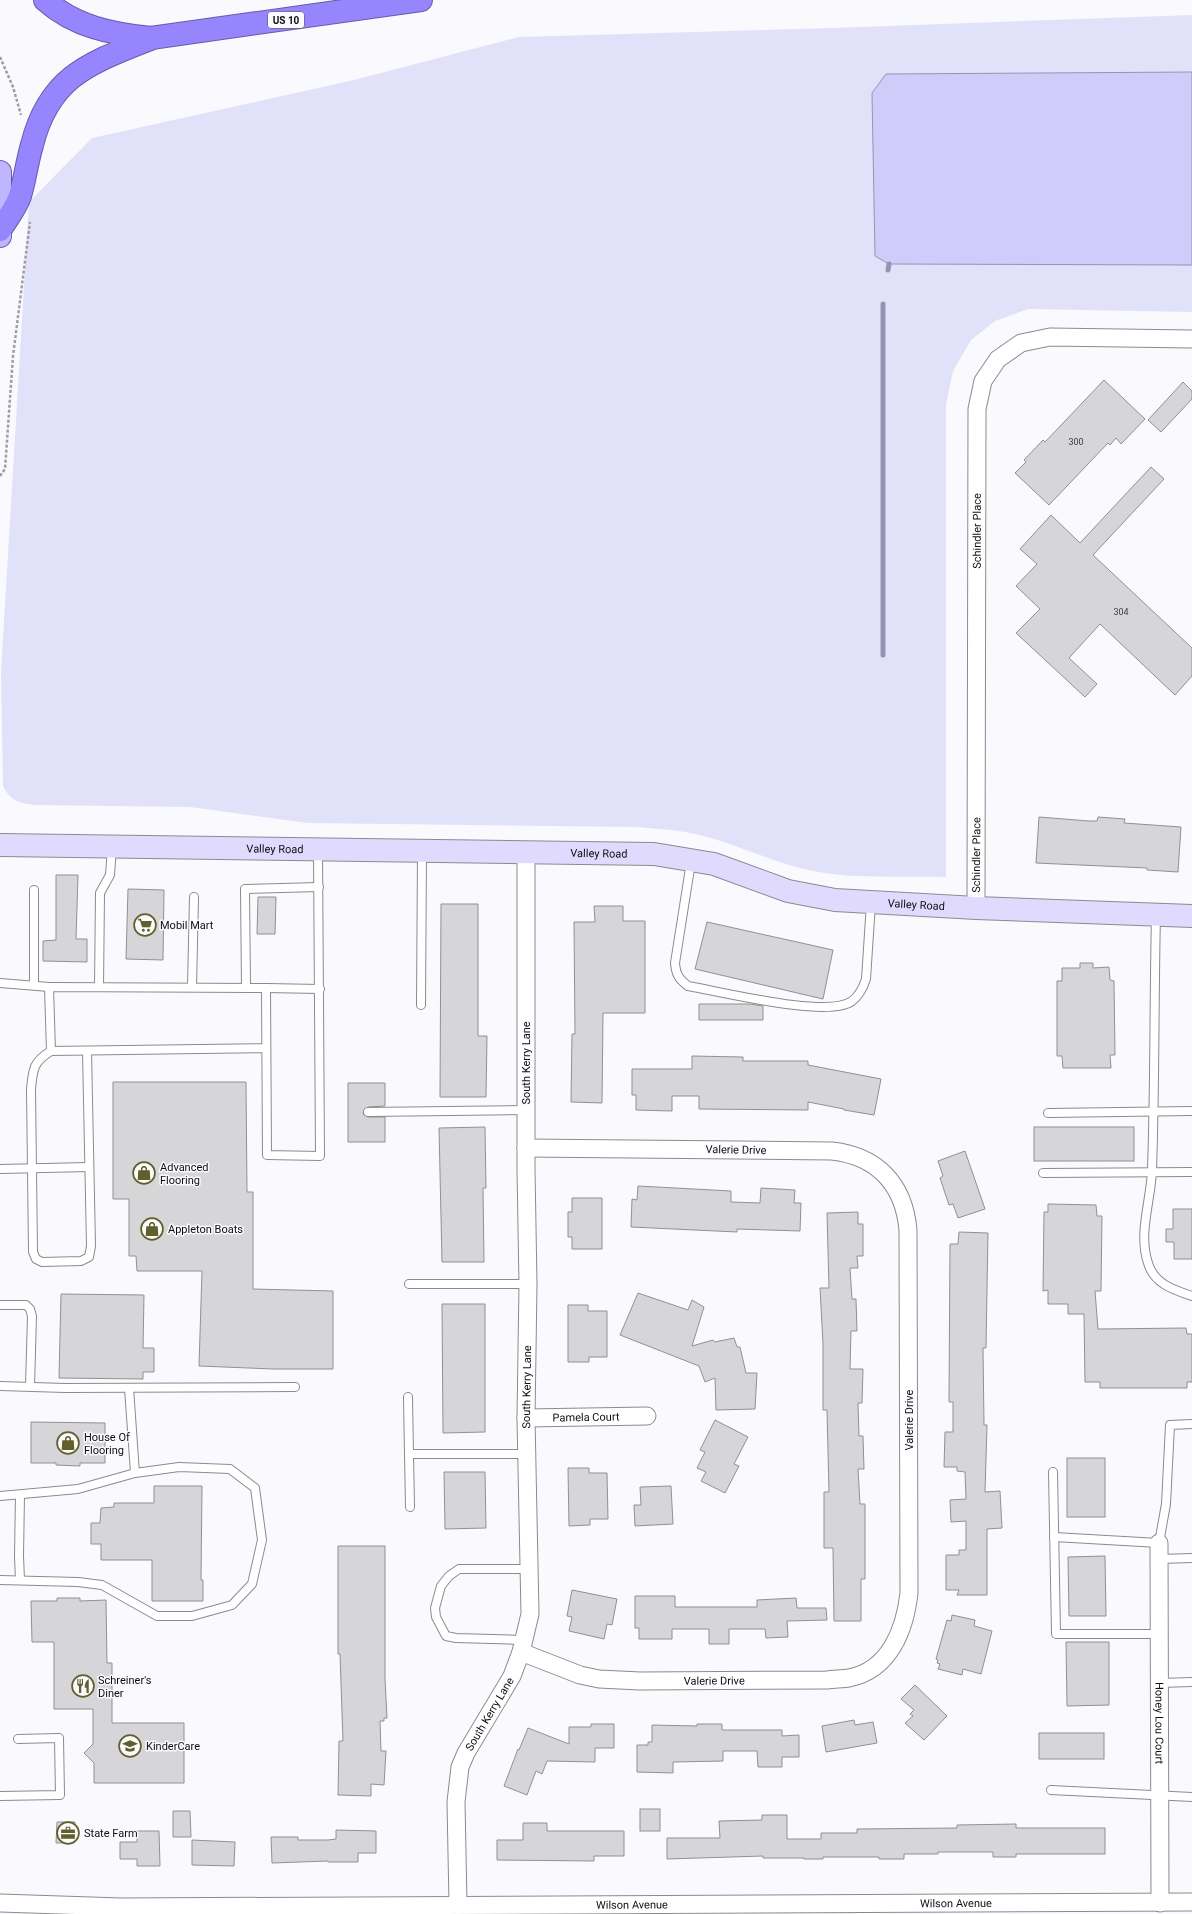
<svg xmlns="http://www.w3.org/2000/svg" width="1192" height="1914" viewBox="0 0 1192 1914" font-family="Roboto,sans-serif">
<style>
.green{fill:#e2e1fa}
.water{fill:#cfccfa;stroke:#9593b4}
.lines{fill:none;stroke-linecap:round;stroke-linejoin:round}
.stream{stroke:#9593b4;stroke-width:5}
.building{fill:#d6d6d9;stroke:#919094}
.lane-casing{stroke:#8b8b8e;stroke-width:10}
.street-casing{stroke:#8b8b8e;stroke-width:19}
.secondary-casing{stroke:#8b8b8e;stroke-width:24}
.primary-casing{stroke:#665baa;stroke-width:24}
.highway-casing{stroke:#665baa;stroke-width:24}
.path{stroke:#9e9da0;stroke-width:2.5;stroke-dasharray:3 2;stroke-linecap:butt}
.lane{stroke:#fff;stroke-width:8}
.street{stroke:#fff;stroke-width:17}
.secondary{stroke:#e0dafe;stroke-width:22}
.primary{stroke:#c0b6fe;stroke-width:22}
.highway{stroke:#9685fd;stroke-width:22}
.labels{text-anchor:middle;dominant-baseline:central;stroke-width:3;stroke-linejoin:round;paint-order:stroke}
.number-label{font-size:9px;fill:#404042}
.shield{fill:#faf9fd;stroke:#555456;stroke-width:1}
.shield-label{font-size:10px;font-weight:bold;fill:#0e0e0f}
.street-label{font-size:11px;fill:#0e0e0f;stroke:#faf9fd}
.poi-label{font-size:11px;fill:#0e0e0f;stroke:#faf9fd;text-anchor:start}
</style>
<rect width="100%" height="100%" fill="#faf9fd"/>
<path class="green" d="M 1192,15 L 1192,312 L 1028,309 L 995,321 L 971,340 L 953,371 L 946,404 L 946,877 C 905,876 853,879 813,871 C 775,864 740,845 703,836 C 681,830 659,829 637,827 L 308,823 L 190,807 L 34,805 C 18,803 11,801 3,786 L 1,672 L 29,202 L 92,138 L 354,80 L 519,37 L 833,28 Z"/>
<polygon class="water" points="1192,72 1192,265 889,264 875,256 872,93 886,74"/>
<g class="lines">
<g class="stream">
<polyline points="888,270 889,264"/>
<polyline points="883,655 883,304"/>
</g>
</g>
<g class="building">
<polygon points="1104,380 1145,419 1121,444 1116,438 1110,445 1108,443 1049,505 1015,473 1026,462 1024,460 1043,440 1045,442"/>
<polygon points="1183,382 1192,391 1192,399 1161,432 1148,420"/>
<polygon points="1151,467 1164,479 1093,555 1192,648 1192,676 1175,695 1100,624 1069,658 1097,684 1085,697 1016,633 1040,609 1016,586 1037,564 1020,549 1051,515 1080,543"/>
<polygon points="1039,817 1089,821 1097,821 1098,817 1125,819 1124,823 1181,827 1178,872 1147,870 1147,868 1036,863"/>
<polygon points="56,875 78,875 76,939 87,939 87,962 43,961 43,941 56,940"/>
<polygon points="128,889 164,890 163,960 126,959"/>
<polygon points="258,897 276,897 275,934 257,934"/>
<polygon points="441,904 478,904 478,1036 487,1036 486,1097 440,1097"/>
<polygon points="594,906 623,906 623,921 645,921 645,1013 603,1013 602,1103 571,1102 572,1034 575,1034 574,922 595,922"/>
<polygon points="707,922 833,950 823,999 695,969"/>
<polygon points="1080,963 1093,963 1093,968 1109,967 1110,980 1114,981 1115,1055 1110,1055 1111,1068 1063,1068 1062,1056 1057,1056 1057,981 1062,981 1062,968 1080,968"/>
<polygon points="699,1004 750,1004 763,1006 763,1020 699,1020"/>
<polygon points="692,1056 743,1057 743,1061 808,1061 808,1065 881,1079 874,1115 844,1110 844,1109 808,1102 808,1110 699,1109 699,1096 672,1096 672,1111 636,1110 636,1095 632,1095 632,1069 692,1069"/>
<polygon points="113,1082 246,1082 247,1192 253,1192 253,1289 333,1291 333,1369 273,1369 199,1366 202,1271 137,1271 136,1256 129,1256 129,1199 113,1199"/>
<polygon points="348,1083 385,1083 385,1106 368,1107 363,1112 364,1115 368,1117 385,1117 385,1142 348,1142"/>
<polygon points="485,1127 486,1188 483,1188 484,1262 442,1262 439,1128"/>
<rect x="1034" y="1127" width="100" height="34"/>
<polygon points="965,1151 985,1209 958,1218 953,1204 949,1205 940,1178 943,1176 938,1161"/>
<polygon points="638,1186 731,1191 731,1202 760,1203 761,1188 795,1190 794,1203 801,1203 800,1231 737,1229 737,1232 631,1227 632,1199 637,1200"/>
<polygon points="572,1198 602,1198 602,1249 572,1249 572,1237 568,1237 568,1212 572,1212"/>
<polygon points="1048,1204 1096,1205 1097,1216 1102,1216 1101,1291 1095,1291 1098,1329 1186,1328 1187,1334 1192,1334 1192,1382 1187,1382 1187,1388 1100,1388 1100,1382 1085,1382 1084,1314 1068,1314 1068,1304 1048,1304 1048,1290 1043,1291 1044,1212 1048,1212"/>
<polygon points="1173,1209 1192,1209 1192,1259 1174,1259 1174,1242 1166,1242 1166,1229 1173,1229"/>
<polygon points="858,1212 858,1224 863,1224 863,1256 857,1256 858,1268 850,1268 852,1299 856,1299 857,1331 851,1331 850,1369 863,1369 862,1403 858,1403 859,1436 863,1436 864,1469 858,1469 860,1504 865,1504 865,1579 861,1579 861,1621 834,1621 833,1548 824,1548 824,1492 829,1492 827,1410 823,1410 823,1344 820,1288 829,1288 827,1213"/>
<polygon points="959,1232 988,1233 986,1348 983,1348 984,1425 987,1425 985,1492 1000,1491 1002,1528 987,1529 987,1595 957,1595 959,1590 946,1590 946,1555 959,1555 959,1550 966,1550 966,1521 951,1522 950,1500 966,1499 965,1472 957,1471 957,1467 944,1467 945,1432 953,1432 953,1402 949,1402 950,1244 958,1244"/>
<polygon points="638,1293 688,1310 692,1300 704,1307 692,1346 713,1340 715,1342 734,1338 737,1347 740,1347 746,1373 757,1373 755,1409 716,1410 715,1378 705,1382 699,1366 620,1335"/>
<polygon points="61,1294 144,1295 143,1348 154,1348 154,1372 143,1372 143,1379 59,1378"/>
<polygon points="442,1304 485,1304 485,1432 443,1433"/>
<polygon points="568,1305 588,1305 588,1311 607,1311 607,1357 589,1357 589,1362 568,1362"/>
<polygon points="715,1420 748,1437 734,1464 739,1466 725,1493 701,1481 706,1472 697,1468 705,1452 700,1450"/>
<polygon points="31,1422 105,1423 105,1463 80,1463 80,1466 56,1465 56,1463 31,1463"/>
<rect x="1067" y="1458" width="38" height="59"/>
<polygon points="568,1468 589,1468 589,1473 607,1473 608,1519 590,1519 590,1525 569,1526"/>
<polygon points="444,1472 485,1472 486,1528 445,1529"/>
<polygon points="154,1486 202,1486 201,1580 203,1580 203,1601 152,1601 152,1560 101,1560 101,1544 91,1544 91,1523 100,1523 101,1508 114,1507 114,1503 154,1503"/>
<polygon points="671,1486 673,1524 635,1526 634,1505 641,1505 640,1487"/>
<polygon points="338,1546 385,1546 385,1679 387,1718 384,1718 384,1721 380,1721 381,1751 386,1751 384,1785 371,1784 371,1796 338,1795 339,1741 343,1741 340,1654 338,1654"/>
<polygon points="1105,1556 1106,1616 1069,1616 1068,1557"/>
<polygon points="572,1590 617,1599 612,1625 607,1624 604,1639 569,1631 572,1617 567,1616"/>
<polygon points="635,1596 675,1596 675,1607 757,1607 757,1600 796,1598 797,1608 826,1608 827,1620 787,1621 788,1637 766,1638 765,1629 729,1629 729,1644 709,1644 709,1629 672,1629 672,1639 639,1639 639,1628 635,1628"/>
<polygon points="57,1598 80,1598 80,1601 106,1600 107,1663 112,1663 112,1723 184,1723 184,1783 94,1783 94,1763 84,1753 93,1744 93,1709 54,1709 54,1642 32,1642 31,1601 57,1601"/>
<polygon points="952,1615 975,1620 974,1626 992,1631 981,1674 963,1669 962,1675 938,1669 940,1664 937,1663 938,1660 936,1659 947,1620 951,1621"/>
<polygon points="1066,1642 1109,1642 1109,1705 1067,1706"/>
<polygon points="915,1685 947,1716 924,1740 905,1723 913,1716 910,1714 914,1710 901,1699"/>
<polygon points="854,1720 855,1725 873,1722 877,1743 826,1752 822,1726"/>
<polygon points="591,1724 614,1724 614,1748 595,1748 595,1762 547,1761 542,1774 536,1771 527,1795 504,1786 518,1749 519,1750 528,1728 569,1744 569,1727 591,1727"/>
<polygon points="697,1724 722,1724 722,1730 782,1730 782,1736 799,1735 799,1757 782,1757 782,1767 758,1767 757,1751 723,1751 723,1761 673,1762 673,1773 637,1772 637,1745 648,1745 648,1742 652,1742 652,1725 697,1726"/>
<rect x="1039" y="1733" width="65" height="26"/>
<rect x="640" y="1809" width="20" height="22"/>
<polygon points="173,1811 190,1811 191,1837 173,1837"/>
<polygon points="762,1815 787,1815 787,1839 821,1839 821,1833 857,1833 857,1829 957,1828 957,1825 1016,1824 1016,1828 1105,1828 1105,1854 1016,1854 1016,1857 993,1857 993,1852 938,1852 938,1854 904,1854 904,1859 879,1859 879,1857 823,1857 823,1859 804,1859 804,1858 763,1858 763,1856 667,1859 667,1838 720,1838 719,1821 762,1820"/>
<polygon points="57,1822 75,1822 74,1843 56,1843"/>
<polygon points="523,1823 547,1823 547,1831 624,1831 624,1856 594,1856 594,1861 497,1860 497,1840 523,1840"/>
<polygon points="336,1830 376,1831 376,1853 358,1853 358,1862 328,1862 328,1861 272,1863 271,1837 298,1837 298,1840 328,1840 336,1839"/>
<polygon points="137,1831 159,1831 160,1866 137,1866 137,1859 120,1859 120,1842 137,1842"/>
<polygon points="192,1840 235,1842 234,1866 192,1865"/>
</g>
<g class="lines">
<g class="lane-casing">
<g id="lane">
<path d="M 691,862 L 675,963 C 676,975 679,979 688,986 C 719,991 829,1019 852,1001 C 859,996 863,988 866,979 L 871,903"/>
<polyline points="34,890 34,985"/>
<path d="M 1156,915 C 1154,1000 1155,1085 1152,1170 C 1151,1201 1138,1233 1148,1263 C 1154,1284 1174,1290 1192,1296"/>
<polyline points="0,983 49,987"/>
<polyline points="99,987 100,893 110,875 112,848"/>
<polyline points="192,987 194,897"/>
<polyline points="246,988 245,889 319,887"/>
<polyline points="266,988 320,989"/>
<polyline points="421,1005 422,851"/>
<polyline points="266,1048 51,1051 49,987 266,988 267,1155 320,1156 318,851"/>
<path d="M 51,1051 C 33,1062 33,1069 31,1089 L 33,1252 L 36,1259 L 42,1262 L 81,1261 L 89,1257 L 91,1246 L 87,1051"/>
<polyline points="368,1112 526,1110"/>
<polyline points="1048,1113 1192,1111"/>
<polyline points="0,1169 89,1167"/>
<polyline points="1043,1173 1192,1172"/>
<polyline points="409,1284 528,1284"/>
<polyline points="0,1305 26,1305 30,1309 32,1316 30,1386"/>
<polyline points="0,1386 65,1388 295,1387"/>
<polyline points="129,1388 135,1473"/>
<polyline points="408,1397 409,1454"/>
<polyline points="1053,1472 1056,1634 1159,1634"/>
<polyline points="20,1495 19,1556 20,1580"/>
<polyline points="0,1496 78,1489 135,1473 179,1467 230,1469 255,1488 262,1540 252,1584 232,1605 192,1616 157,1616 102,1585 78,1582 0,1580"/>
<polyline points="410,1507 409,1454 527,1454"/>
<polyline points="1054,1537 1159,1543 1166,1504 1170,1425 1192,1424"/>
<polyline points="1159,1559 1192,1558"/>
<polyline points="524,1640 456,1638 446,1636 436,1617 435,1608 441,1586 449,1576 459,1569 529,1569"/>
<polyline points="1159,1683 1192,1682"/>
<polyline points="1051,1790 1192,1797"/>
<polyline points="0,1796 60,1795 59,1738 18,1739"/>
</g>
</g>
<g class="street-casing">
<g id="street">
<path id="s1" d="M 976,908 L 977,409 L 983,381 L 998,359 L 1021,343 L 1050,337 L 1192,339"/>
<path id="s2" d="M 526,1418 L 647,1416"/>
<path id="s3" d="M 1159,1543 L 1160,1903"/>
<path id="s4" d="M 521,1652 L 580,1675 L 599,1679 L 640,1681 L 827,1680 C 834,1679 842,1679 849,1678 C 890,1670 905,1629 909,1593 L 908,1230 C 904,1184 877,1156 832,1151 L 526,1148"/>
<path id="s5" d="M 0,1903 L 121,1907 L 1192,1902"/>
<path id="s6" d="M 458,1905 L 456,1802 L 460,1767 L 466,1753 L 512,1676 L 521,1652 L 530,1614 L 526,1418 L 528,1284 L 526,1169 L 526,852"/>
</g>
</g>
<g class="secondary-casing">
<g id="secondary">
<path id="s7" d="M 0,845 L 654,854 L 714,864 L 788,891 L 835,900 L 976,908 L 1192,916"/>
</g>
</g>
<g class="primary-casing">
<polyline id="primary" points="0,172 0,236"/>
</g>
<g class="highway-casing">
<g id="highway">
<path d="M 45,0 C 75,27 113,34 151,38 L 421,0"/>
<path d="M 0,230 C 7,219 16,208 20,196 C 25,179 27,162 32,145 C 49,76 90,63 150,39"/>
</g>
</g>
<g class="path">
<polyline points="0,57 13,87 21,115"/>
<polyline points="0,476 5,469 13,356 30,222"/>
</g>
<use href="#lane" class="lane"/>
<use href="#street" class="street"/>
<use href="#secondary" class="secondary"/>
<use href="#primary" class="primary"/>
<use href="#highway" class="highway"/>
</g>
<defs>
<g id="supermarket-ring" transform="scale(1.15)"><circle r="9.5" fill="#faf9fd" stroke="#61602d" stroke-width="1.5"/><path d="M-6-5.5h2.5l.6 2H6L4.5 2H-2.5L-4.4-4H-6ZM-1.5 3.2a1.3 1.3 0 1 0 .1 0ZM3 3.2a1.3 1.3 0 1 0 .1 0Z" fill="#61602d"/></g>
<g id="shop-ring" transform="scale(1.15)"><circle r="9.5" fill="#faf9fd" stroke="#61602d" stroke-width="1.5"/><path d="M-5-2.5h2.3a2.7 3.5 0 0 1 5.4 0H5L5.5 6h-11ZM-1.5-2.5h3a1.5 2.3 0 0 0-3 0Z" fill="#61602d"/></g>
<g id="restaurant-ring" transform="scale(1.15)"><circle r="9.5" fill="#faf9fd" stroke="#61602d" stroke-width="1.5"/><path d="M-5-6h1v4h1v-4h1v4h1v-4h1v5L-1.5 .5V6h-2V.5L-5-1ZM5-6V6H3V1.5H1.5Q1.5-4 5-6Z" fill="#61602d"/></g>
<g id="school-ring" transform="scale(1.15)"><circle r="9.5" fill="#faf9fd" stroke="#61602d" stroke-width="1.5"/><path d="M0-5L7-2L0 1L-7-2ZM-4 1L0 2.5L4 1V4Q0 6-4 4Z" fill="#61602d"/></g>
<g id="office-ring" transform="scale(1.15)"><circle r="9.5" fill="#faf9fd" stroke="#61602d" stroke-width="1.5"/><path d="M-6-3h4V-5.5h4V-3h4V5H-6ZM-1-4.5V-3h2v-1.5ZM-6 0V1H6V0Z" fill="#61602d"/></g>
</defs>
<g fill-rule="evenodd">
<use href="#supermarket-ring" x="145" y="925"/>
<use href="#shop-ring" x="144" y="1173"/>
<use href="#shop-ring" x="152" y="1229"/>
<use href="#shop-ring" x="68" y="1443"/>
<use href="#restaurant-ring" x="83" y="1686"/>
<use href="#school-ring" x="130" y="1746"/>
<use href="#office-ring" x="68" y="1833"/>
</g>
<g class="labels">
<g class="number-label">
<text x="1076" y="442">300</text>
<text x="1121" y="612">304</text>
</g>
<rect class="shield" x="268" y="12" width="36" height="16" rx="3"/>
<g class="shield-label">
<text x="286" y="20">US 10</text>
</g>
<g class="street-label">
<text stroke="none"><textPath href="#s1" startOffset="377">Schindler Place</textPath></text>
<text stroke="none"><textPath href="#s7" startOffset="275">Valley Road</textPath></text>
<text stroke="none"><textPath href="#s7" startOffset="599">Valley Road</textPath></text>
<text stroke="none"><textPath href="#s1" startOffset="53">Schindler Place</textPath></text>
<text stroke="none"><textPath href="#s7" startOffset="923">Valley Road</textPath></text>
<text transform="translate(526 1063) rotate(-90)">South Kerry Lane</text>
<text transform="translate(736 1150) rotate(1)">Valerie Drive</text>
<text stroke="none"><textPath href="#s6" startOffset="535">South Kerry Lane</textPath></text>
<text stroke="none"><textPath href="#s2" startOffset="60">Pamela Court</textPath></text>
<text transform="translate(909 1420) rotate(-90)">Valerie Drive</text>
<text stroke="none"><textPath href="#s4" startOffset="198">Valerie Drive</textPath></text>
<text stroke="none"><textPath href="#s6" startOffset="199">South Kerry Lane</textPath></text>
<text stroke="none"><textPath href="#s3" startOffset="180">Honey Lou Court</textPath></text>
<text stroke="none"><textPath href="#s5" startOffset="956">Wilson Avenue</textPath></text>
<text stroke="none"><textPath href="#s5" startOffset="632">Wilson Avenue</textPath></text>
</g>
<g class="poi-label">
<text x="160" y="925">Mobil Mart</text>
<text x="160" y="1167">Advanced<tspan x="160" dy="13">Flooring</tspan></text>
<text x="168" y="1229">Appleton Boats</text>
<text x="84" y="1437">House Of<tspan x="84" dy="13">Flooring</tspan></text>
<text x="98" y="1680">Schreiner's<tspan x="98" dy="13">Diner</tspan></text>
<text x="146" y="1746">KinderCare</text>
<text x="84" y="1833">State Farm</text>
</g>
</g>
</svg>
